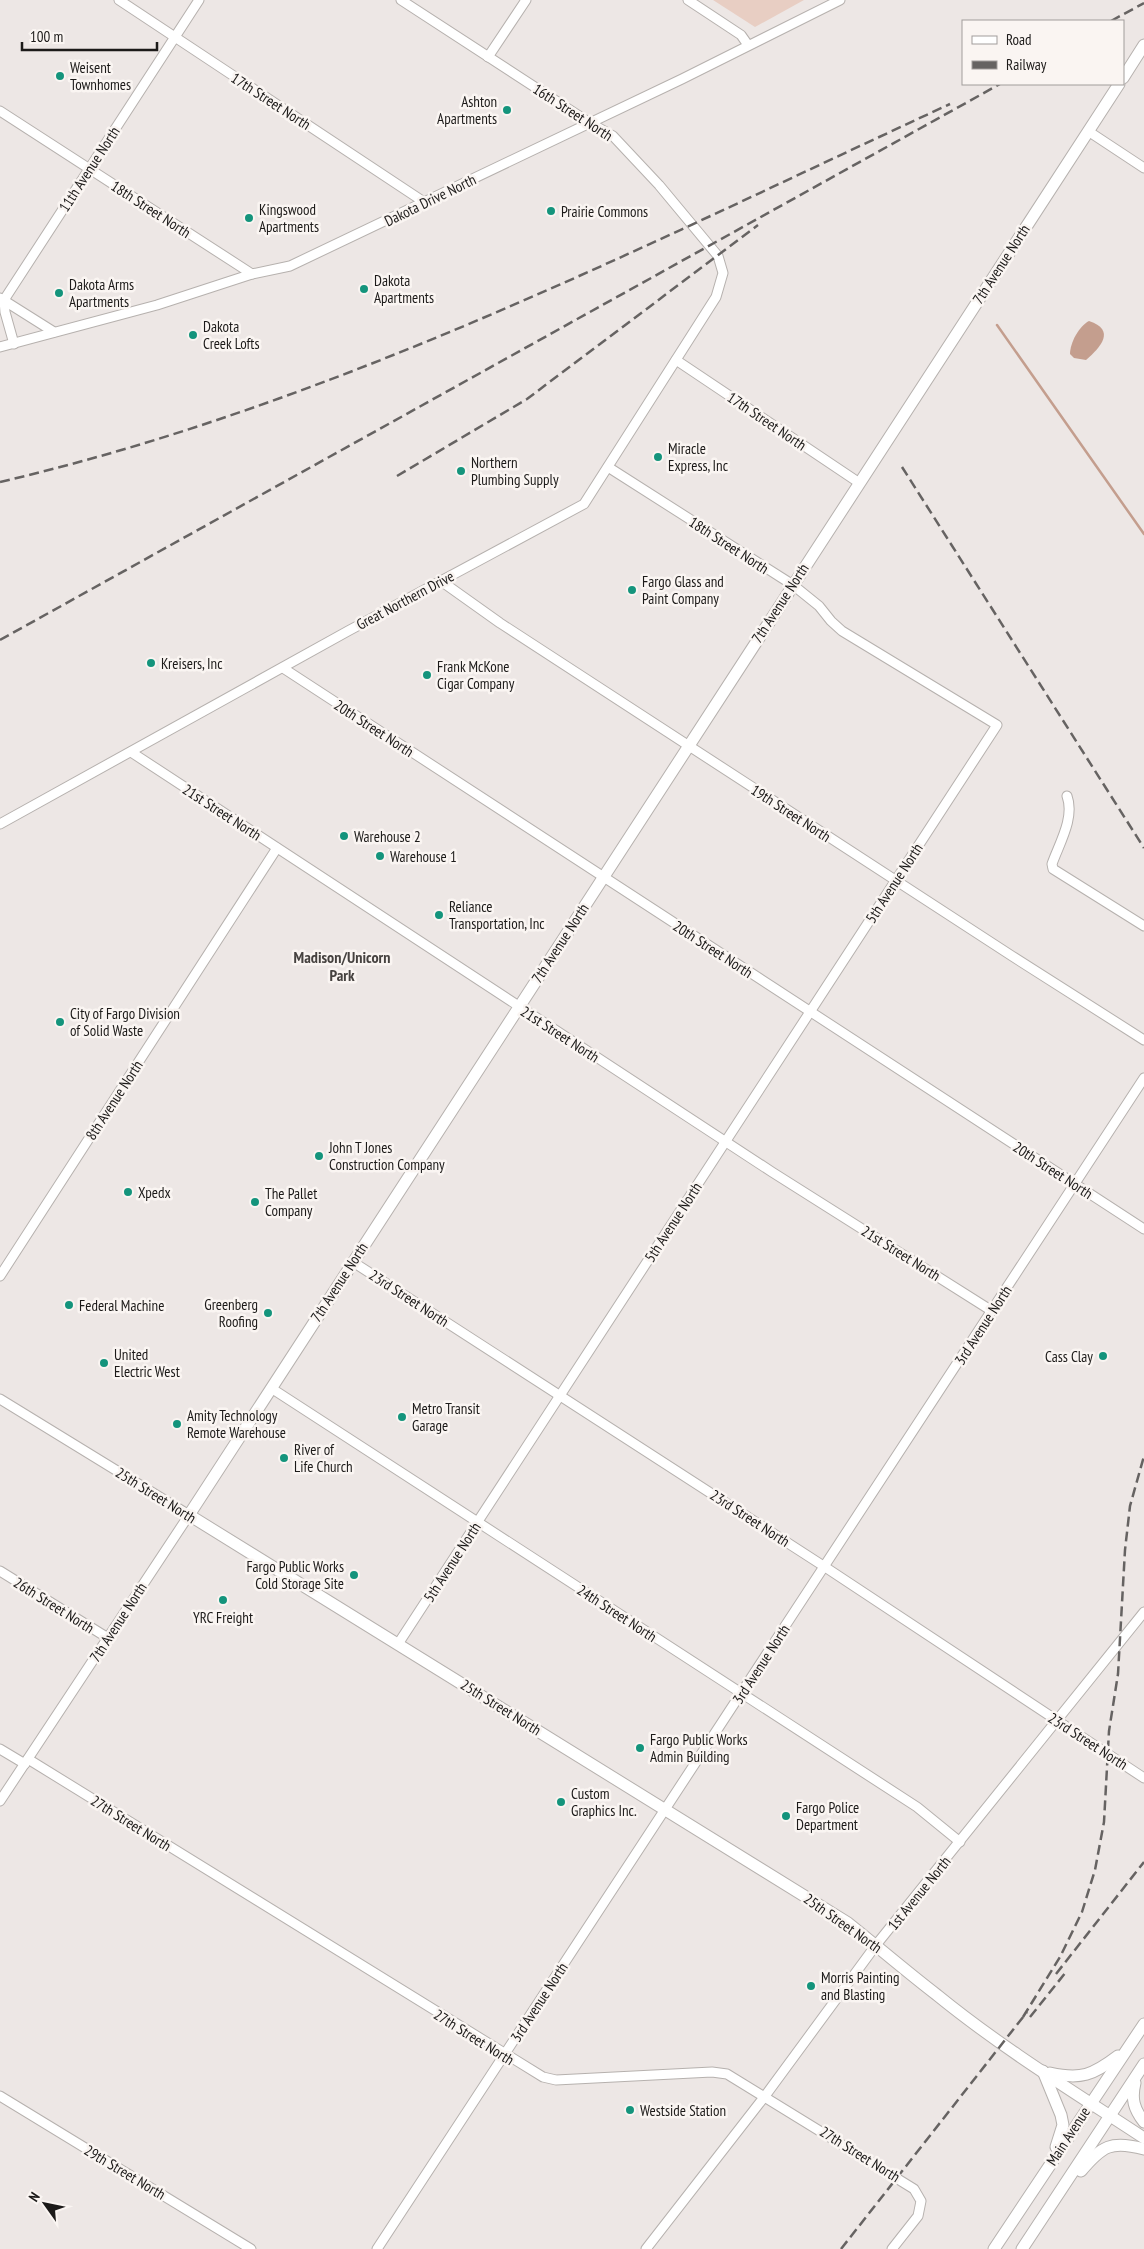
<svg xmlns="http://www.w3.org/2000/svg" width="1144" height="2249" viewBox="0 0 1144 2249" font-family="'PT Sans Narrow',sans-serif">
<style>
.green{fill:#e8cec3}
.water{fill:#c49e8e}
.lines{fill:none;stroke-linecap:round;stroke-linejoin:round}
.stream{stroke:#c49e8e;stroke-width:2.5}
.minor-casing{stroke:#b6b1ae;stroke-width:11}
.major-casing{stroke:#b6b1ae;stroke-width:13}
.minor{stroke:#fff;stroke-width:9}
.major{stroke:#fff;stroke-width:11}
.rail{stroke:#666362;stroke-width:2.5;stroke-dasharray:10 5;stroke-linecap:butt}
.poi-dot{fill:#14947c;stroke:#faf5f2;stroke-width:2}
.labels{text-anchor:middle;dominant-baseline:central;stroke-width:5;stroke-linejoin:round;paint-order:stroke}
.poi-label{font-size:15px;fill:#1c1a19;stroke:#faf5f2;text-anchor:start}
.street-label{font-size:15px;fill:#1c1a19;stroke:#faf5f2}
.neighbourhood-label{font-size:16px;font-weight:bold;fill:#464240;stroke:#faf5f2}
</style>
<rect width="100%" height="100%" fill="#ede7e5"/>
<polygon class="green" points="713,0 804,0 755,27"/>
<path class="water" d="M 1089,321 C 1116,330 1101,347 1086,360 L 1074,358 L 1070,354 C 1070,343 1079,326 1089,321 Z"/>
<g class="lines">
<polyline class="stream" points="997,325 1144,534"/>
<g class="minor-casing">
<g id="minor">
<polyline points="119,0 424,202"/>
<polyline points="688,0 741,35 748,45"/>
<polyline points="488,57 526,0"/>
<polyline points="0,111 252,274"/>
<polyline points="1088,131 1144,168"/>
<polyline points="0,298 54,332"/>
<polyline points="14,344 5,312 4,300 199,0"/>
<polyline points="0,347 157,305 252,274 290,266 682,79 840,0"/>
<polyline points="676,360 858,482"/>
<polyline points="441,581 500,623 1012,956 1144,1040"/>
<polyline points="283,668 1144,1229"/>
<polyline points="131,752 772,1172 992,1311"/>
<path d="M 1067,796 C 1075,818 1059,844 1052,864 L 1053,869 L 1144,926"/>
<polyline points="0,824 348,631 584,504 716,297 723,273 718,256 659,185 613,136 590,123 401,0"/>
<polyline points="353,1262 825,1567 1144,1778"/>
<polyline points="0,1276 277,848"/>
<polyline points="271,1388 917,1807 960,1842"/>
<polyline points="0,1399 189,1515 0,1801"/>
<polyline points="0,1571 108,1638"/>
<polyline points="398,1644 997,725 842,631 831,621 819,606 793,585 608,467"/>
<polyline points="0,1749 25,1764"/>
<polyline points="28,1759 543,2077 556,2080 712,2072 727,2074 914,2189 921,2201 918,2216 892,2249"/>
<polyline points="0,2096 251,2249"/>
<polyline points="377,2249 1144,1078"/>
<polyline points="646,2249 765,2096 876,1945 1144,1612"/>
</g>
</g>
<g class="major-casing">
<g id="major">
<polyline points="1123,78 1144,45"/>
<path d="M 1119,84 L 189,1515 L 848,1923 C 878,1947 907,1972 937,1995 C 1002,2048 1074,2092 1144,2138"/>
<polyline points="1043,2071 1061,2115 1063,2125 1056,2147"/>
<path d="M 1050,2073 C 1081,2080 1093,2075 1118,2056"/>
<path d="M 1135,2083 C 1131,2099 1134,2109 1144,2122"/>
<path d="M 1081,2171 C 1102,2146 1111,2140 1144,2149"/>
<polyline points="994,2249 1144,2024"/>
<polyline points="1022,2249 1144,2064"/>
</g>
</g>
<use href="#minor" class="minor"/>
<use href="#major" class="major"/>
<g class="rail">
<polyline points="1111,21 1144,3"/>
<polyline points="902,467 1144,848"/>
<polyline points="397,476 527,399 758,225"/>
<path d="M 0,482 C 334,404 641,247 950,104"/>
<polyline points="0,640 1000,84"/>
<polyline points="1056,1974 1144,1862"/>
<polyline points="1023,2017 1060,1957 1082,1912 1095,1870 1104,1822 1109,1731 1118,1674 1125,1550 1130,1506 1144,1456"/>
<polyline points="1030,2017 1066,1972"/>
<polyline points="841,2249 1027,2012"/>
</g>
</g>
<g class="poi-dot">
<circle cx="60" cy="76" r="5"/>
<circle cx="507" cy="110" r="5"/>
<circle cx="551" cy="211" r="5"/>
<circle cx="249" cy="218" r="5"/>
<circle cx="364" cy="289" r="5"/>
<circle cx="59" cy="293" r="5"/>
<circle cx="193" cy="335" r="5"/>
<circle cx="658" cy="457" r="5"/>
<circle cx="461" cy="471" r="5"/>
<circle cx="632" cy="590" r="5"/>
<circle cx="151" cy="663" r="5"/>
<circle cx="427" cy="675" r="5"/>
<circle cx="344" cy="836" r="5"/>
<circle cx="380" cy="856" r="5"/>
<circle cx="439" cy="915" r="5"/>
<circle cx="60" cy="1022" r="5"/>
<circle cx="319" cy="1156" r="5"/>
<circle cx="128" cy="1192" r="5"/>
<circle cx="255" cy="1202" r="5"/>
<circle cx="69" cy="1305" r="5"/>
<circle cx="268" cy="1313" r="5"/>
<circle cx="1103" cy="1356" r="5"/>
<circle cx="104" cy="1363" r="5"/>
<circle cx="402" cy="1417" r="5"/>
<circle cx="177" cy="1424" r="5"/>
<circle cx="284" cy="1458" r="5"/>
<circle cx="354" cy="1575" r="5"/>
<circle cx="223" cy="1600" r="5"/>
<circle cx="640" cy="1748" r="5"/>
<circle cx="561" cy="1802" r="5"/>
<circle cx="786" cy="1816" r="5"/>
<circle cx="811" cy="1986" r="5"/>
<circle cx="630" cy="2110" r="5"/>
</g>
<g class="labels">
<g class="poi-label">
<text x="70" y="67">Weisent<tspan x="70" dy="17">Townhomes</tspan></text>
<text x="497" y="101" text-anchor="end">Ashton<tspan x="497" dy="17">Apartments</tspan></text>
<text x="259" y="209">Kingswood<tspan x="259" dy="17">Apartments</tspan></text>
<text x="561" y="211">Prairie Commons</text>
<text x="374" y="280">Dakota<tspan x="374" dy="17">Apartments</tspan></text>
<text x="69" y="284">Dakota Arms<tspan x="69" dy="17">Apartments</tspan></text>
<text x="203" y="326">Dakota<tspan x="203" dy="17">Creek Lofts</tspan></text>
<text x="668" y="448">Miracle<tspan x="668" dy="17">Express, Inc</tspan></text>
<text x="471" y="462">Northern<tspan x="471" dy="17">Plumbing Supply</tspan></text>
<text x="642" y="581">Fargo Glass and<tspan x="642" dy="17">Paint Company</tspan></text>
<text x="161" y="663">Kreisers, Inc</text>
<text x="437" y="666">Frank McKone<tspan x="437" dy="17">Cigar Company</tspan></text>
<text x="354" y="836">Warehouse 2</text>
<text x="390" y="856">Warehouse 1</text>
<text x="449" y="906">Reliance<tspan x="449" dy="17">Transportation, Inc</tspan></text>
<text x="70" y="1013">City of Fargo Division<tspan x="70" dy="17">of Solid Waste</tspan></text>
<text x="329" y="1147">John T Jones<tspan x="329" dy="17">Construction Company</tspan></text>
<text x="138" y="1192">Xpedx</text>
<text x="265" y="1193">The Pallet<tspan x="265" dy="17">Company</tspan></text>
<text x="258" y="1304" text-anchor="end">Greenberg<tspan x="258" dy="17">Roofing</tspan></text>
<text x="79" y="1305">Federal Machine</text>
<text x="114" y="1354">United<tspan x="114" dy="17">Electric West</tspan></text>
<text x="1093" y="1356" text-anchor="end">Cass Clay</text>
<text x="412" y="1408">Metro Transit<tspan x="412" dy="17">Garage</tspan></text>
<text x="187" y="1415">Amity Technology<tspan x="187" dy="17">Remote Warehouse</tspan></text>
<text x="294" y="1449">River of<tspan x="294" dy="17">Life Church</tspan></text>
<text x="344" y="1566" text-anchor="end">Fargo Public Works<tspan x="344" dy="17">Cold Storage Site</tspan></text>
<text x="223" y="1617" text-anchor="middle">YRC Freight</text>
<text x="650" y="1739">Fargo Public Works<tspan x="650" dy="17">Admin Building</tspan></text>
<text x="571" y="1793">Custom<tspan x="571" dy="17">Graphics Inc.</tspan></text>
<text x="796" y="1807">Fargo Police<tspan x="796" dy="17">Department</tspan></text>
<text x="821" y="1977">Morris Painting<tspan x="821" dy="17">and Blasting</tspan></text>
<text x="640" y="2110">Westside Station</text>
</g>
<g class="street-label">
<text transform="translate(271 101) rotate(33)">17th Street North</text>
<text transform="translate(573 112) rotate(33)">16th Street North</text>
<text transform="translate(89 169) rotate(-57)">11th Avenue North</text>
<text transform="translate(430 200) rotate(-26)">Dakota Drive North</text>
<text transform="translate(151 209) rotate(33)">18th Street North</text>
<text transform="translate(1001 264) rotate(-57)">7th Avenue North</text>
<text transform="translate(767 421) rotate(34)">17th Street North</text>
<text transform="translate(729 545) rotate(33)">18th Street North</text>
<text transform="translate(405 600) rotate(-28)">Great Northern Drive</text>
<text transform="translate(780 603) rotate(-57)">7th Avenue North</text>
<text transform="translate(374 728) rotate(33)">20th Street North</text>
<text transform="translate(222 812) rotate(33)">21st Street North</text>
<text transform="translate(791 813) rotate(33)">19th Street North</text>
<text transform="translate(894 883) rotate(-57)">5th Avenue North</text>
<text transform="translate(560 943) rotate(-57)">7th Avenue North</text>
<text transform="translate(713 949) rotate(33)">20th Street North</text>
<text transform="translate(560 1034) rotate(33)">21st Street North</text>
<text transform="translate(114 1100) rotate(-57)">8th Avenue North</text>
<text transform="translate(1053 1170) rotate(33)">20th Street North</text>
<text transform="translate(673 1222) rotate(-57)">5th Avenue North</text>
<text transform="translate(901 1253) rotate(32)">21st Street North</text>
<text transform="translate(339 1282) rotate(-57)">7th Avenue North</text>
<text transform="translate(409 1298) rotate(33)">23rd Street North</text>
<text transform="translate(983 1325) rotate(-57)">3rd Avenue North</text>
<text transform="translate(156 1495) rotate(32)">25th Street North</text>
<text transform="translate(750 1518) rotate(33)">23rd Street North</text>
<text transform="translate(452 1562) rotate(-57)">5th Avenue North</text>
<text transform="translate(54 1605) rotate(32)">26th Street North</text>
<text transform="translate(617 1613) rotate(33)">24th Street North</text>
<text transform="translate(118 1622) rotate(-57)">7th Avenue North</text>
<text transform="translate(761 1664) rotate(-57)">3rd Avenue North</text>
<text transform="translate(501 1707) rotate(32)">25th Street North</text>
<text transform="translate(1088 1741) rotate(33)">23rd Street North</text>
<text transform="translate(131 1823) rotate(32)">27th Street North</text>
<text transform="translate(919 1893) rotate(-51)">1st Avenue North</text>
<text transform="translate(843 1923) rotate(35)">25th Street North</text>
<text transform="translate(539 2002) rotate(-57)">3rd Avenue North</text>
<text transform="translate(474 2037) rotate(32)">27th Street North</text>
<text transform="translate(1068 2136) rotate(-57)">Main Avenue</text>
<text transform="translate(860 2154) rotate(32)">27th Street North</text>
<text transform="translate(125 2172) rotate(31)">29th Street North</text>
</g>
<g class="neighbourhood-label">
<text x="342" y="957">Madison/Unicorn<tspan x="342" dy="18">Park</tspan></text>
</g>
</g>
<rect x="962" y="20" width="162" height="65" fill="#faf5f2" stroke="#a19d9b"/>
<rect x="972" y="36" width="25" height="8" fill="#ffffff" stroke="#a19d9b"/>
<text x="1006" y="45" font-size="15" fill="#1c1a19">Road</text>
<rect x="972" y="61" width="25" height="8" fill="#666362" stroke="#a19d9b"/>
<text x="1006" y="70" font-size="15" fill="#1c1a19">Railway</text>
<g transform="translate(45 2204) rotate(303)" stroke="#faf5f2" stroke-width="4" paint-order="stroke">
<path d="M0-4L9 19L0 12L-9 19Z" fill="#1c1a19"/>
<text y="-8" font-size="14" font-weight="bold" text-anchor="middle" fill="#1c1a19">N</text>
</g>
<path d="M22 42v8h135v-8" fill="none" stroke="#1c1a19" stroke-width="2.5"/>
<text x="30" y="42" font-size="15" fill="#1c1a19" stroke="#faf5f2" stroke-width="4" paint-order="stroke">100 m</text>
</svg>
